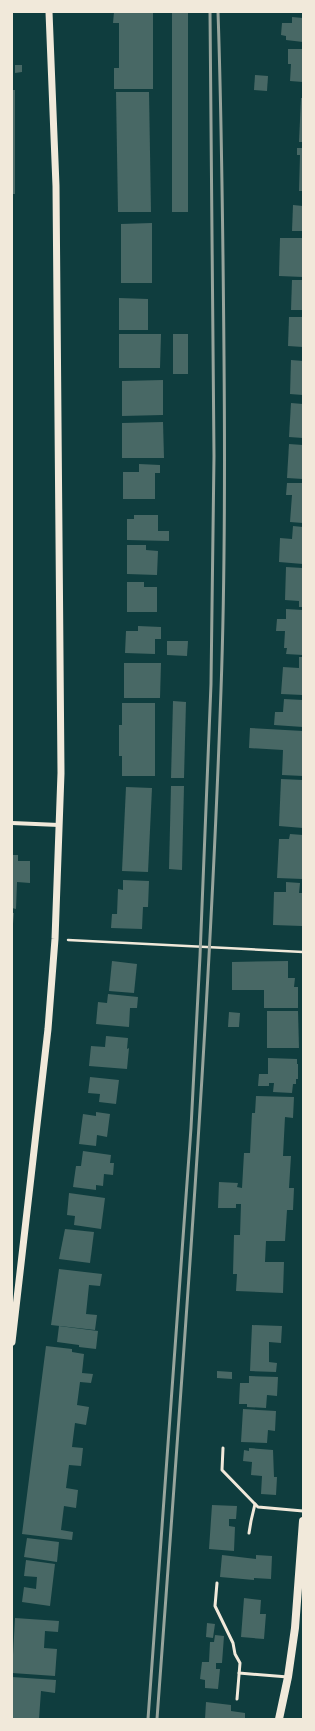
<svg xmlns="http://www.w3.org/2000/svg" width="315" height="1731" viewBox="0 0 315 1731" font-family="'Archivo Narrow',sans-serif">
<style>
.building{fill:#486865}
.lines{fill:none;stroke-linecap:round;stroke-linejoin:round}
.path{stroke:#f1e9da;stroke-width:2.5}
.service{stroke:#f1e9da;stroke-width:3}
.minor{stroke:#f1e9da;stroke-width:4}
.tertiary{stroke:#f1e9da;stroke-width:7}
.secondary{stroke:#f1e9da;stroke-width:8}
.rail{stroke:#97a49c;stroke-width:3}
</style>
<rect width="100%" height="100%" fill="#0f3d3e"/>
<g class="building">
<polygon points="114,12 153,12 153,89 114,89 114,68 119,68 119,23 113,23"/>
<rect x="172" y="12" width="16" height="200"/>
<polygon points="292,17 303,18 303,42 286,40 286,36 281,35 282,23 292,23"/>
<polygon points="288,49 303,49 303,82 290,81 291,64 288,64"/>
<polygon points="15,65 22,65 22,72 15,73"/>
<polygon points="255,75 268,76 267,91 254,90"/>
<rect x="12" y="90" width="3" height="104"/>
<polygon points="116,92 149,92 151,212 118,212"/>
<polygon points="301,98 303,98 303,142 299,142"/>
<polygon points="297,148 303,148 303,191 299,191 300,155 297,155"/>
<polygon points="293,205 303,206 303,231 292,231"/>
<polygon points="152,223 152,283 121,283 121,224"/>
<polygon points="280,238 303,238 303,277 279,276"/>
<polygon points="292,280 303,280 303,310 291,310"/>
<polygon points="119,298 148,299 148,330 119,330"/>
<polygon points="289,317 303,317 303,347 288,346"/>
<polygon points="119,334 161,334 160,368 119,368"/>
<rect x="173" y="334" width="15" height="40"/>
<polygon points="291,360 303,361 303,395 290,394"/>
<polygon points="163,380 163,415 122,416 122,381"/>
<polygon points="291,403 303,404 303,438 289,437"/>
<polygon points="163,422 164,458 122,458 122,423"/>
<polygon points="289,444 303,445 303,479 287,478"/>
<polygon points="139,464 160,465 160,473 155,473 155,499 123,499 123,472 139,472"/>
<polygon points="287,483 303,483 303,523 290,522 292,495 286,495"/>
<polygon points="134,515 158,515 158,531 169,531 169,541 127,540 127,519 134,519"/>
<polygon points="293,526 303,527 303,564 279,562 280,538 292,539"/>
<polygon points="127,545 146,545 146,550 158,551 157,575 127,574"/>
<polygon points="286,567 303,568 303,607 299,607 299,601 285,600"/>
<polygon points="127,582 144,582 144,587 157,587 157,612 127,612"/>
<polygon points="286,609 303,610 303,655 286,654 287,648 284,648 285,631 276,631 277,619 286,619"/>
<polygon points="138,626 161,627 161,639 155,639 155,654 125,653 126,631 138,631"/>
<polygon points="167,641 188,641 187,656 167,655"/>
<polygon points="299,657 303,657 303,695 281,694 283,667 299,668"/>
<polygon points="124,663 161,663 160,698 124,698"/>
<polygon points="284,699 303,700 303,727 274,725 275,712 283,712"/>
<polygon points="173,701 186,702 184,778 171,778"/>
<polygon points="122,703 155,703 155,776 122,776 122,756 119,756 119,725 122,725"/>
<polygon points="250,728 303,731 303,776 282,775 283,750 249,748"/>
<polygon points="281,779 303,780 303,828 279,826"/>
<polygon points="171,786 184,786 182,870 169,869"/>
<polygon points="126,787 152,788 148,872 122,871"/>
<polygon points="290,834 303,835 303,879 277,878 279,839 289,839"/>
<polygon points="12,855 18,855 18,861 30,861 30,883 17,882 16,909 12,908"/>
<polygon points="123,880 149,881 148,907 143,907 142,929 111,928 112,914 117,914 118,889 123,890"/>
<polygon points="286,882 300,883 299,893 303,893 302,926 273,925 274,892 286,892"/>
<polygon points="12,913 14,913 13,924 12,924"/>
<polygon points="112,961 137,964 134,993 109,991"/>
<polygon points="288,961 288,978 295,978 294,987 298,987 298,1008 264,1008 264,990 232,990 232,962"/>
<polygon points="108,994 138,997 137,1008 130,1008 129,1027 96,1024 98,1002 107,1003"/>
<polygon points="267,1011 298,1011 299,1048 267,1048"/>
<polygon points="229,1012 240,1013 239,1027 228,1027"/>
<polygon points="106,1036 128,1038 127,1049 129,1048 127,1069 89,1066 91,1046 105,1047"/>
<polygon points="268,1058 297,1059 297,1064 298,1064 298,1079 296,1079 296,1084 293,1084 292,1093 273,1092 274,1083 269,1083 269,1086 258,1086 259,1074 268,1074"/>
<polygon points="90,1077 119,1080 116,1104 99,1102 100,1094 88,1093"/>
<polygon points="256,1096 294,1097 293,1118 285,1117 283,1156 291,1156 289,1188 294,1188 293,1210 287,1210 285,1241 266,1241 265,1262 284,1262 283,1293 236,1291 237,1274 233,1274 234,1235 240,1235 241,1204 236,1204 236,1208 218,1208 219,1182 238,1183 237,1187 242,1188 244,1153 250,1153 252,1113 255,1113"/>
<polygon points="96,1112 110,1114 107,1137 97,1135 96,1146 79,1144 83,1114 96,1116"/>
<polygon points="83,1151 111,1155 110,1163 114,1163 113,1175 104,1174 103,1186 96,1185 96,1190 73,1187 76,1166 81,1166"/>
<polygon points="69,1193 105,1198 101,1229 74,1225 75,1216 67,1215"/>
<polygon points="65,1229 94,1232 90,1263 59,1259"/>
<polygon points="59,1269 102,1274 100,1286 89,1285 86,1314 97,1315 95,1330 51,1325"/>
<polygon points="252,1325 282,1326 281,1343 269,1342 269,1362 277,1363 276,1372 250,1371"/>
<polygon points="59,1326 98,1331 96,1349 79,1347 79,1345 57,1342"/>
<polygon points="46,1346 72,1349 72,1352 84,1354 82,1373 93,1374 91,1383 80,1382 77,1405 89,1407 86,1425 75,1423 72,1447 83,1448 81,1466 69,1465 66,1488 78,1490 76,1508 64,1506 61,1530 73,1532 72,1540 22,1534"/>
<polygon points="217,1371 232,1372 232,1379 217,1378"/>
<polygon points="249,1376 278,1377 277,1396 267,1395 266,1408 247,1407 247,1404 239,1404 240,1383 249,1383"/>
<polygon points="243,1409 276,1411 275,1431 268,1430 267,1443 241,1442"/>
<polygon points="249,1448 273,1450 274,1477 277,1477 276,1495 261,1494 262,1476 251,1475 252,1462 243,1461 244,1450 249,1451"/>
<polygon points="212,1505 237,1506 236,1519 229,1519 229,1526 235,1527 234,1551 209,1549"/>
<polygon points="27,1538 59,1542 57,1562 24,1557"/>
<polygon points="222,1555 256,1559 256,1555 272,1556 271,1579 254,1578 254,1580 220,1577"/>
<polygon points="26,1560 55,1564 50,1606 22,1602 24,1587 36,1589 37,1577 24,1576"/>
<polygon points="244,1598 261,1600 260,1614 266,1614 264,1639 241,1637"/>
<polygon points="15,1618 59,1621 58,1632 45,1631 44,1648 57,1649 55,1676 12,1673"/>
<polygon points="207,1623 215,1624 213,1638 206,1637"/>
<polygon points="215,1635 224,1636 222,1663 216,1663 216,1669 220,1669 218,1689 205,1688 205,1680 200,1679 202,1662 209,1662 210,1642 214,1642"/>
<polygon points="12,1677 56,1680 55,1693 41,1691 39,1719 12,1719"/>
<polygon points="206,1702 231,1705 231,1711 245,1713 245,1719 205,1719"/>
</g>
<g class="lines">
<polyline class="path" points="68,940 303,952"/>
<g class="service">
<polyline points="223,1448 222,1470 255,1504 251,1521 249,1533"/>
<polyline points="255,1504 258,1507 303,1511"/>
<polyline points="217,1583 215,1606 233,1643 235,1654 240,1663 237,1699"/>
<polyline points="239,1673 288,1677"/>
</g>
<polyline class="minor" points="12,823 59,825"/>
<polyline class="tertiary" points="12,1342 48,1029 55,939 61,773 56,186 49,12"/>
<polyline class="secondary" points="279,1719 288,1677 295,1628 303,1521"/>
<g class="rail">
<polyline points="148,1719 191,1128 200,956 211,684 214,456 210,12"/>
<path d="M 157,1719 C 182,1376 209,1034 221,690 C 225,579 225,467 224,356 C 223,241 222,126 218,12"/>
</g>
</g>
<rect width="315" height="1731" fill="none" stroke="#f1e9da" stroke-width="26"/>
</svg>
